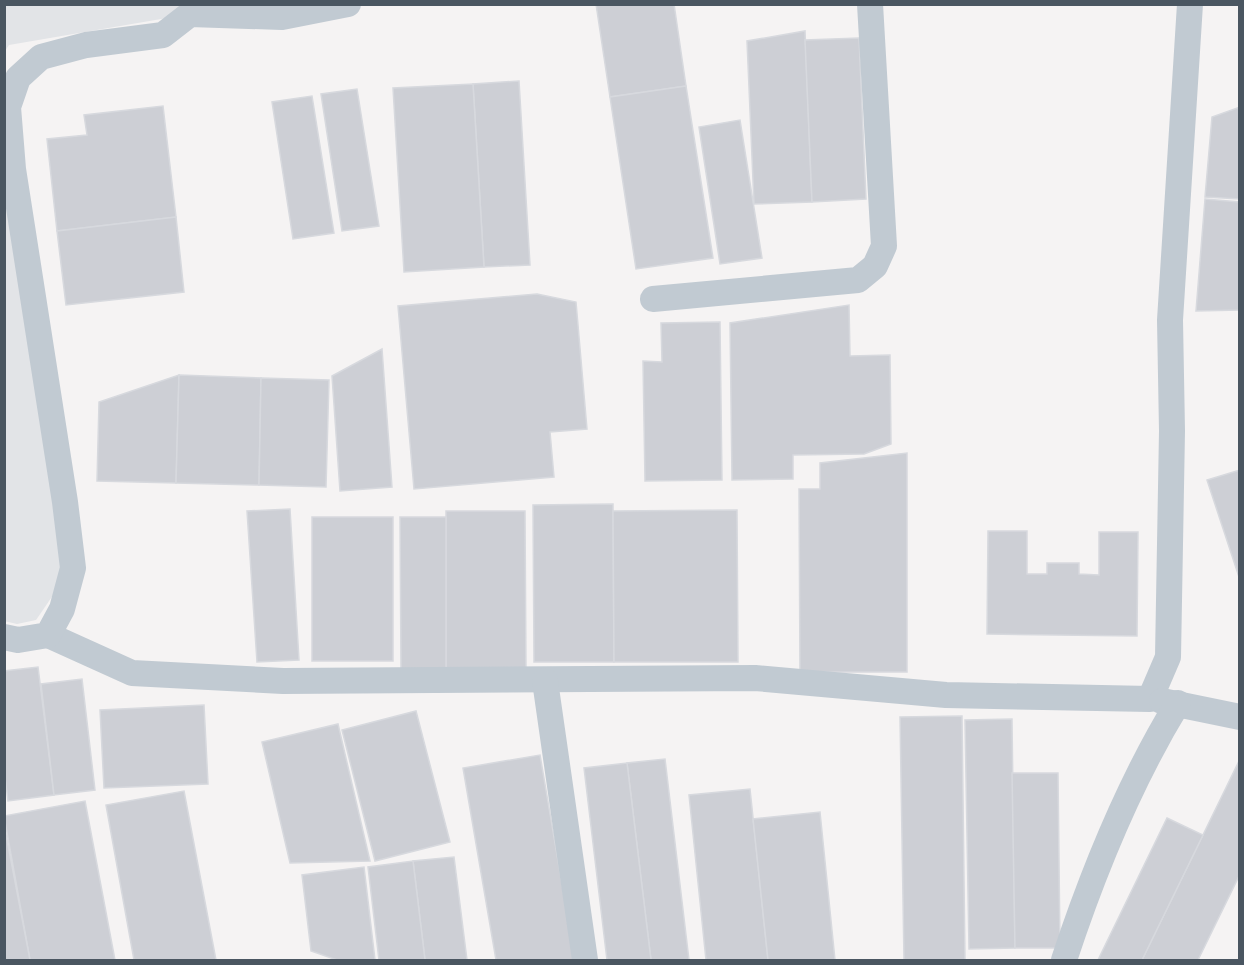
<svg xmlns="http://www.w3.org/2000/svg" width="1244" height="965" viewBox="0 0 1244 965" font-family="'Varela Round',sans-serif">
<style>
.airport{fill:#e2e4e7}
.building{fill:#cdcfd5;stroke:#d7d9de;stroke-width:1.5}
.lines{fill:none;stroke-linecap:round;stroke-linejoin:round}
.minor{stroke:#c1cad2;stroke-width:26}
</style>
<rect width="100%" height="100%" fill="#f5f3f3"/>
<g class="airport">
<polygon points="5,5 243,5 9,45 5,51"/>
<polygon points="4,168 63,534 60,585 36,620 17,624 4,621"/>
</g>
<g class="building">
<polygon points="596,4 674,4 686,86 610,97"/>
<polygon points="805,31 812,202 754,204 747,41"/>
<polygon points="859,38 866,199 812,202 805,40"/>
<polygon points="519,81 530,265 484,267 473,84"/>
<polygon points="473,84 484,267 404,272 393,88"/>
<polygon points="686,86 713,258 636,269 610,97"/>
<polygon points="357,89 379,226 342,231 321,94"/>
<polygon points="312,96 334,233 293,239 272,102"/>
<polygon points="163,106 176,217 57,231 47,139 87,135 84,115"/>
<polygon points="1240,107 1240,199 1205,197 1212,117"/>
<polygon points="740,120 762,258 720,264 699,127"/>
<polygon points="1205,199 1240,202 1240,310 1196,311"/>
<polygon points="176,217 184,292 66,305 57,231"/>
<polygon points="537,294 576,302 587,429 550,432 554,477 414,489 398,306"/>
<polygon points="849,305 850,356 890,355 891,444 864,454 793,455 793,479 732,480 730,323"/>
<polygon points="720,322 722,480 645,481 643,361 662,362 661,323"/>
<polygon points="382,349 392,487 340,491 332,376"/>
<polygon points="179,375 176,483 97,481 99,402"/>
<polygon points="179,375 261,378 259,485 176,483"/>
<polygon points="261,378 329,380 326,487 259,485"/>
<polygon points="907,453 907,672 800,672 799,489 820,489 820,463"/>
<polygon points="1240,470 1240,580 1207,480"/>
<polygon points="613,504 614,662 534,662 533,505"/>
<polygon points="290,509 299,660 257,662 247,511"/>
<polygon points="737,510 738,662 614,662 613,511"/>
<polygon points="446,511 525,511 526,669 446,669"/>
<rect x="312" y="517" width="81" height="144"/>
<polygon points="400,517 446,517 446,669 401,669"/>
<polygon points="988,531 1027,531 1027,574 1047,574 1047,563 1079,563 1079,574 1099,575 1099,532 1138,532 1137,636 987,634"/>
<polygon points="38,667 54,795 8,801 4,769 4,671"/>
<polygon points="82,679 95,790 54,795 41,684"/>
<polygon points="204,705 208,784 104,788 100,710"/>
<polygon points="416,711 450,842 375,861 342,730"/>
<polygon points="962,716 965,960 904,960 900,717"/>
<polygon points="1012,719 1015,948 969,949 965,720"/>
<polygon points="338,724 370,861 290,863 262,742"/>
<polygon points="540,755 575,960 496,960 463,768"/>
<polygon points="665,759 689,960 651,960 627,763"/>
<polygon points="1240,759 1240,874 1198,960 1142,960"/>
<polygon points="627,763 651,960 607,960 584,768"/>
<polygon points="1012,773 1058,773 1060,948 1015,948"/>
<polygon points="750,789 768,960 706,960 689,795"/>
<polygon points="184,791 216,960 134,960 106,805"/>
<polygon points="85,801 115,960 30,960 4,816"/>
<polygon points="820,812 835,960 768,960 753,819"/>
<polygon points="1167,818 1203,835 1142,960 1098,960"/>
<polygon points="4,824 30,960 4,960"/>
<polygon points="454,857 467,960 425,960 413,861"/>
<polygon points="413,861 425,960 379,960 368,867"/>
<polygon points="364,867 375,960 337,960 311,951 302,875"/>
</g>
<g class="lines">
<g class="minor">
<polyline points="653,299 858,280 875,266 884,246 870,4"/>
<polyline points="48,635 132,673 283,681 755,678 946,695 1150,699 1168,657 1172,431 1170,320 1190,4"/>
<polyline points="4,637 18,640 48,635 62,609 73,568 65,502 13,169 8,107 18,78 41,57 86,45 163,35 190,14 282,17 348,4"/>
<polyline points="545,681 585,960"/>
<polyline points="1162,701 1240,717"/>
<path d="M 1064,960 C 1093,872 1129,783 1178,703"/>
</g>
</g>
<rect width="1244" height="965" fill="none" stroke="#4a5661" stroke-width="12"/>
</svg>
